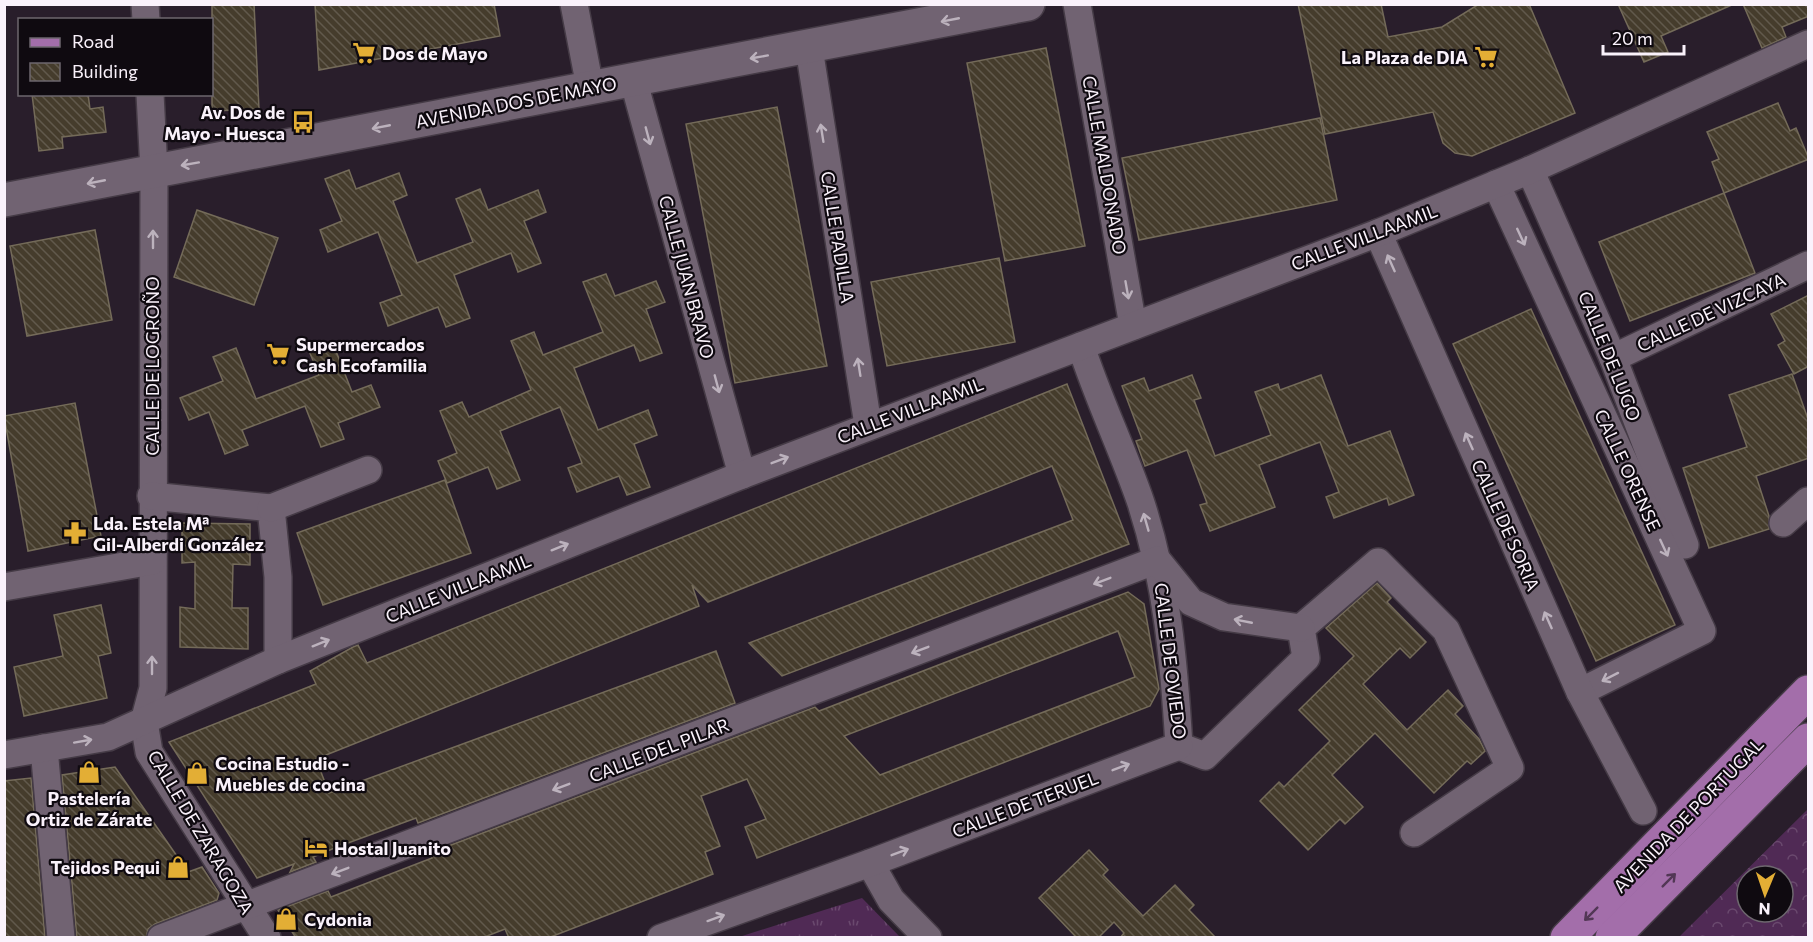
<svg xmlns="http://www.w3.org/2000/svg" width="1813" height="942" viewBox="0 0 1813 942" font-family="Commissioner,sans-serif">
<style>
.grass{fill:url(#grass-tufts)}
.forest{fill:url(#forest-crowns);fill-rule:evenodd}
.building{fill:url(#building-back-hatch);stroke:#746b59;stroke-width:1.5;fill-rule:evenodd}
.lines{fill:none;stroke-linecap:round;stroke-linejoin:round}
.minor-casing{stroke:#453b46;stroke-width:30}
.tertiary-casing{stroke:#453b46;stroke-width:36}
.primary-casing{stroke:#453b46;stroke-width:36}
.minor{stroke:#716372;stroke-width:27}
.tertiary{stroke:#716372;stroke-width:33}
.primary{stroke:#a36eaa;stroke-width:33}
.oneway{stroke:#bcb2bd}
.oneway2{stroke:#523755}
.labels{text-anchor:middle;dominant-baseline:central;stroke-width:4.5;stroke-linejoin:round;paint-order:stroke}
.poi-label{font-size:18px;font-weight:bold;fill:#faf2fb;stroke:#0f0a10;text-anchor:start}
.street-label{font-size:18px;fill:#faf2fb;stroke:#0f0a10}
</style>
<defs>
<pattern id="grass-tufts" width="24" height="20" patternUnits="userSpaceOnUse" patternTransform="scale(1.5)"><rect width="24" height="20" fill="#502a55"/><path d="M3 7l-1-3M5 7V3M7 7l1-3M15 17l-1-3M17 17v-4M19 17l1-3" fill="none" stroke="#6a496e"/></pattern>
<pattern id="forest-crowns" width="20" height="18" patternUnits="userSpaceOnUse" patternTransform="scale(1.5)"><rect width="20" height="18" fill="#502a55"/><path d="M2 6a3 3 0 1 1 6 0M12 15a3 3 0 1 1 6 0" fill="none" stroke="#6a496e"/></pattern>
<pattern id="building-back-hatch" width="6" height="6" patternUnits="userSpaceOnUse" patternTransform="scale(1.5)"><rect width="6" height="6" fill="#453c2c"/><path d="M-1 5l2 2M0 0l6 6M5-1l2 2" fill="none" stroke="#61594c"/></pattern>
</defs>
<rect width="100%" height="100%" fill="#291e2b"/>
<polygon class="grass" points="862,898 900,937 739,937"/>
<path class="forest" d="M 1808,809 L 1808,937 L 1679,937 ZM 1747,876 L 1783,876 L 1783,912 L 1747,912 Z"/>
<g class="building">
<polygon points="212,4 254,4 259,109 212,111"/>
<polygon points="315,4 494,4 500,36 319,70"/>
<polygon points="1298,4 1381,4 1388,37 1442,27 1479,4 1529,4 1575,113 1472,156 1455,153 1443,143 1433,112 1325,134"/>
<polygon points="1618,4 1734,4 1661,36 1668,52 1644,62"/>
<polygon points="1743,4 1809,4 1809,16 1782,27 1786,37 1762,48"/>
<polygon points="1046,48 1085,246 1005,261 967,63"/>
<polygon points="32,94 88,94 90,109 103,107 106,132 62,137 63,148 39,151"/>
<polygon points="1778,103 1790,131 1796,128 1809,159 1724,193 1712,162 1719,159 1707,132"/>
<polygon points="777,107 827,366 735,383 686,124"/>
<polygon points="1320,118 1337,200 1139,240 1122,158"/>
<polygon points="349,170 356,189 399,173 407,195 393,201 417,263 473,242 456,199 480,189 488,210 538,190 546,212 524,221 541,263 518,272 511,253 454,275 470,318 446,327 438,307 388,326 380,303 402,295 378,232 328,252 320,230 342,221 325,179"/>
<polygon points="1724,193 1755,273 1630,321 1599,242"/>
<polygon points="197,210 278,238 254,305 174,277"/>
<polygon points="95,230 112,320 27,336 10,246"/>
<polygon points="999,258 1015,342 887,366 871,282"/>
<polygon points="606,274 615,296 656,281 665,302 646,309 662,353 640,361 634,345 574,368 598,430 648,410 657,435 634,444 650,487 627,495 619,476 577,492 568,468 582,463 560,407 500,431 520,480 497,489 488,467 447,483 438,461 457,453 440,411 462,402 469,417 531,390 511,341 534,332 543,355 603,332 583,282"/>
<polygon points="1809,295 1809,366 1794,374 1778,345 1785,341 1771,314"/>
<polygon points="1531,309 1675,625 1596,661 1453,344"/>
<polygon points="332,341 352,392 371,385 380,407 338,423 344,439 321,447 305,406 242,430 248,445 225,454 209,412 189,420 180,398 223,381 213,357 236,348 256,399 319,375 309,351"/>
<polygon points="1792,374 1809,422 1809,458 1756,476 1769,516 1769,529 1709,548 1683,468 1747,447 1729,395"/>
<polygon points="1192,375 1201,398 1194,400 1215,456 1271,435 1255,392 1278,384 1280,390 1321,375 1348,446 1390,431 1414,495 1389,505 1387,498 1334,518 1326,497 1339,492 1320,442 1259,465 1275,507 1210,531 1200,505 1207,503 1187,450 1145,466 1136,441 1142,439 1122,386 1144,378 1149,391"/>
<polygon points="1067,384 1129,544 782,676 749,643 1073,520 1052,466 708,602 692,585 699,606 316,759 329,793 716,651 735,703 418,823 416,818 337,847 313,857 316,862 290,872 294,864 257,878 169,742 316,684 310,671 353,647 358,645 367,663"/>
<polygon points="75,403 101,536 28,551 4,416"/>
<polygon points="445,480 471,553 323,605 297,533"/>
<polygon points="182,523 250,524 250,565 233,564 232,608 248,608 248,649 180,647 180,607 195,609 195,562 182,563"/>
<polygon points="1377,583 1391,598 1387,602 1426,642 1410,658 1400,648 1363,684 1407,730 1448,690 1463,706 1455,714 1479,739 1485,751 1471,764 1467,761 1434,793 1375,733 1332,775 1363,807 1345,824 1340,819 1308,850 1260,801 1279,782 1284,787 1330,741 1299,710 1354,656 1326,628"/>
<path d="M 1128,592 L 1144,604 L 1159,689 L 1150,706 L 757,858 L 745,827 L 766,819 L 747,779 L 701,796 L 720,846 L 705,852 L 713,874 L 548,938 L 509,938 L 505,929 L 482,938 L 296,938 L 278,910 L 328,891 L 331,897 L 432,858 L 430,853 L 815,707 L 819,711 ZM 1118,631 L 1135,677 L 1015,723 L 880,775 L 844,736 Z"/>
<polygon points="101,605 111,653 98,656 107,698 24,716 14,667 63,656 54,615"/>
<polygon points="115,767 188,872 202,867 219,893 217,900 155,924 148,929 146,938 77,938 62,775"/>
<polygon points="31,778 45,938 4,938 4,781"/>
<polygon points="1089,850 1108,870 1103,875 1143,916 1175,885 1194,905 1189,910 1216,938 1120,938 1124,933 1114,922 1098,938 1077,938 1039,898"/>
</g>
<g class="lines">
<g class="minor-casing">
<g id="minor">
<polyline points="145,4 146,20"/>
<polyline points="574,4 590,87"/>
<polyline points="1077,4 1133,326"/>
<polyline points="809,48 868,425"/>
<polyline points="633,79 742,475"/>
<polyline points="150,94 154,171 153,688 144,722 149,752 267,938"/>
<polyline points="1530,170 1613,358 1685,545"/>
<polyline points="1496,184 1702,631 1580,692"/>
<polyline points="1378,233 1580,692 1643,811"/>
<path d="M 1081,346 C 1098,399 1123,450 1141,503 C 1167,583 1174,662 1179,746"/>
<polyline points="1613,358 1808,265"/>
<polyline points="151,496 271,508 278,577 278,660"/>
<polyline points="271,508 368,470"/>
<polyline points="1783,523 1808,501"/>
<polyline points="4,587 152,561"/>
<polyline points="1179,746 1205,756 1306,658 1301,628 1378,562 1446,630 1510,768 1414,833"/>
<polyline points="44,748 61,938"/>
<polyline points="4,755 108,737 278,660 742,475 1378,233 1530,170 1808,44"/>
<polyline points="870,863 891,900 928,938"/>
<polyline points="161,938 1157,560 1191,602 1224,617 1301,628"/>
<polyline points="661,938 870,863 1179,746"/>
</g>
</g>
<g class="tertiary-casing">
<polyline id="tertiary" points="4,200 1028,4"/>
</g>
<g class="primary-casing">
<g id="primary">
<polyline points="1567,938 1808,692"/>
<polyline points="1612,938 1808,740"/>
</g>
</g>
<use href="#minor" class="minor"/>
<use href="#tertiary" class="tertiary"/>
<use href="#primary" class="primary"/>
</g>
<defs><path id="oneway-shaft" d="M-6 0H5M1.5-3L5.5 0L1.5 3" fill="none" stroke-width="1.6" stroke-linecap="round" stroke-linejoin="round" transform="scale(1.5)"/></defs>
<g class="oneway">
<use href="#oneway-shaft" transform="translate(950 20) rotate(169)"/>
<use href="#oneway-shaft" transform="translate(759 57) rotate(170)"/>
<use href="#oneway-shaft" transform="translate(381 127) rotate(169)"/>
<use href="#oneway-shaft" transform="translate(822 133) rotate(-99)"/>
<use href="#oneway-shaft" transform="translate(648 136) rotate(75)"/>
<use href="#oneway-shaft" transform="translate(190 164) rotate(170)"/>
<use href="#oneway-shaft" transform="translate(96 182) rotate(169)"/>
<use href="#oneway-shaft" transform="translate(1521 237) rotate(65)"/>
<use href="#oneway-shaft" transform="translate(153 239) rotate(-90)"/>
<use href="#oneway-shaft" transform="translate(1391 263) rotate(-114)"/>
<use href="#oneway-shaft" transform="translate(1127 290) rotate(80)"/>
<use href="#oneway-shaft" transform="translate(859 367) rotate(-99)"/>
<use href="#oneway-shaft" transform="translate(717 384) rotate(75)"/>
<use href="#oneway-shaft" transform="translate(1469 441) rotate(-114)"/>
<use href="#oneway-shaft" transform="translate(780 460) rotate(-21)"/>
<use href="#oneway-shaft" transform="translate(1146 522) rotate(-106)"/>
<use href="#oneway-shaft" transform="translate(560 547) rotate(-22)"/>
<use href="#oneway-shaft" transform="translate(1664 548) rotate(65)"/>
<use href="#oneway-shaft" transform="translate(1102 581) rotate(159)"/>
<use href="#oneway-shaft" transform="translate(1548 620) rotate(-114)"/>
<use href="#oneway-shaft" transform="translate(1243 621) rotate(-169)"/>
<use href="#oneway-shaft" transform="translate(321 643) rotate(-22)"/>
<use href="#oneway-shaft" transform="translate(920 650) rotate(159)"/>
<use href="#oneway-shaft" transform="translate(152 665) rotate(-90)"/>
<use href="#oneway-shaft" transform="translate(1610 677) rotate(153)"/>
<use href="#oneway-shaft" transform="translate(83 741) rotate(-10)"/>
<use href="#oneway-shaft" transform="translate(1121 767) rotate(-21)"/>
<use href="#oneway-shaft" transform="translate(561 787) rotate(159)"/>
<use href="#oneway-shaft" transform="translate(900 852) rotate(-21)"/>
<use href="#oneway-shaft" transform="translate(340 871) rotate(159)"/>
<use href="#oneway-shaft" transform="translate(716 918) rotate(-20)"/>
</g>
<g class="oneway2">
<use href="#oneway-shaft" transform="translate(1669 880) rotate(-45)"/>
<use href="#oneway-shaft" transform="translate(1591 914) rotate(135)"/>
</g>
<defs>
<g id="supermarket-bare" transform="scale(1.8)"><path d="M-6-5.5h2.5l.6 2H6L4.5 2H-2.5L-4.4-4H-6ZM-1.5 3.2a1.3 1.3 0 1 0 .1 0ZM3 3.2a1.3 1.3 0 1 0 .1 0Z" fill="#e3ae35" stroke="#0f0a10" stroke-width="2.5" paint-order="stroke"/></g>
<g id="bus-bare" transform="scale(1.8)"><path d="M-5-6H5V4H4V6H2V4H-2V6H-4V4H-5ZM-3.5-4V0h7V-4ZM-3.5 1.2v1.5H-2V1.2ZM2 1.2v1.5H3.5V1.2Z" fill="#e3ae35" stroke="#0f0a10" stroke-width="2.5" paint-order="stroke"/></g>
<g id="pharmacy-bare" transform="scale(1.8)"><path d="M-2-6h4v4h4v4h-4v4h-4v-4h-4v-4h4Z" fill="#e3ae35" stroke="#0f0a10" stroke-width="2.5" paint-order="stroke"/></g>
<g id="shop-bare" transform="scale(1.8)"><path d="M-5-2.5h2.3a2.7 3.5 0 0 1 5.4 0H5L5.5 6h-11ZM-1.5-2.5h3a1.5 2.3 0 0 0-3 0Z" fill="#e3ae35" stroke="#0f0a10" stroke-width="2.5" paint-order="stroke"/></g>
<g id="hotel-bare" transform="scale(1.8)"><path d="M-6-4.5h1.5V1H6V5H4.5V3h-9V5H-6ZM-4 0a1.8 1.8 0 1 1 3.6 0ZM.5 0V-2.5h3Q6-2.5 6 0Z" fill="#e3ae35" stroke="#0f0a10" stroke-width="2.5" paint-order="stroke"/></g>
</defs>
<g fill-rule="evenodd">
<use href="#supermarket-bare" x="364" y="53"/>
<use href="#supermarket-bare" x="1486" y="57"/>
<use href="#bus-bare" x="303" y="122"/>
<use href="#supermarket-bare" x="278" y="354"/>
<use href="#pharmacy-bare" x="75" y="533"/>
<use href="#shop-bare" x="89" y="772"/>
<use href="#shop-bare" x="197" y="773"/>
<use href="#hotel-bare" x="316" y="848"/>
<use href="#shop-bare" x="178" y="867"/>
<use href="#shop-bare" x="286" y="919"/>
</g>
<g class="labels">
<g class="poi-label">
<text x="382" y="53">Dos de Mayo</text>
<text x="1468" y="57" text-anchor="end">La Plaza de DIA</text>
<text x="285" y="112" text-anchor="end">Av. Dos de<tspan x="285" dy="21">Mayo - Huesca</tspan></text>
<text x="296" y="344">Supermercados<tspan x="296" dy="21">Cash Ecofamilia</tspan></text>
<text x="93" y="523">Lda. Estela Mª<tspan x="93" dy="21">Gil-Alberdi González</tspan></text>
<text x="215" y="763">Cocina Estudio -<tspan x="215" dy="21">Muebles de cocina</tspan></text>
<text x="89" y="798" text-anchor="middle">Pastelería<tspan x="89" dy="21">Ortiz de Zárate</tspan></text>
<text x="334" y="848">Hostal Juanito</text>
<text x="160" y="867" text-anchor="end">Tejidos Pequi</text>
<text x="304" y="919">Cydonia</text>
</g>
<g class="street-label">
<text transform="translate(516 102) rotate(-11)">AVENIDA DOS DE MAYO</text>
<text transform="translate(1105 165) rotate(80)">CALLE MALDONADO</text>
<text transform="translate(838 237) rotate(81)">CALLE PADILLA</text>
<text transform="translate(1364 237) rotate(-21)">CALLE VILLAAMIL</text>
<text transform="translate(687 277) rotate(75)">CALLE JUAN BRAVO</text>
<text transform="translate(1711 312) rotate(-25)">CALLE DE VIZCAYA</text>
<text transform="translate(1610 356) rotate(68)">CALLE DE LUGO</text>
<text transform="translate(152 366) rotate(-90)">CALLE DE LOGROÑO</text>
<text transform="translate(910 410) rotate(-21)">CALLE VILLAAMIL</text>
<text transform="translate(1628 470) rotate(65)">CALLE ORENSE</text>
<text transform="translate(1506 525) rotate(66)">CALLE DE SORIA</text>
<text transform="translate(458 588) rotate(-22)">CALLE VILLAAMIL</text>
<text transform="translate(1171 661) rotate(83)">CALLE DE OVIEDO</text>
<text transform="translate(659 750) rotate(-21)">CALLE DEL PILAR</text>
<text transform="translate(1025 804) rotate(-21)">CALLE DE TERUEL</text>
<text transform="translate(1688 815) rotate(-46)">AVENIDA DE PORTUGAL</text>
<text transform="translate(201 832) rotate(59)">CALLE DE ZARAGOZA</text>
</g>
</g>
<rect width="1813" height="942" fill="none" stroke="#faf2fb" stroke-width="12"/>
<rect x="18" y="18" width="195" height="78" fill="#0f0a10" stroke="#6d676e" stroke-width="1.5"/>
<rect x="30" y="38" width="30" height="9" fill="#a36eaa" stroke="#6d676e" stroke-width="1.5"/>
<text x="72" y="48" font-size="18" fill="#faf2fb">Road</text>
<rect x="30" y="63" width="30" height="18" fill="url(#building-back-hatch)" stroke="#6d676e" stroke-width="1.5"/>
<text x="72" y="78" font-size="18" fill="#faf2fb">Building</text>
<g transform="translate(1765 894) rotate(182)"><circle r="28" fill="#0f0a10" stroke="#6d676e" stroke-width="1.5"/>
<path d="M0-4.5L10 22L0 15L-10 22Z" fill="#e3ae35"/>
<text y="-9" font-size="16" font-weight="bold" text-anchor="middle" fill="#faf2fb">N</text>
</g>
<path d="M1603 45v9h81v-9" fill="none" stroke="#faf2fb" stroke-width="3"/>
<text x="1612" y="45" font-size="18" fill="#faf2fb" stroke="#0f0a10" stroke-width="4.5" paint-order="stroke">20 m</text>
</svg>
